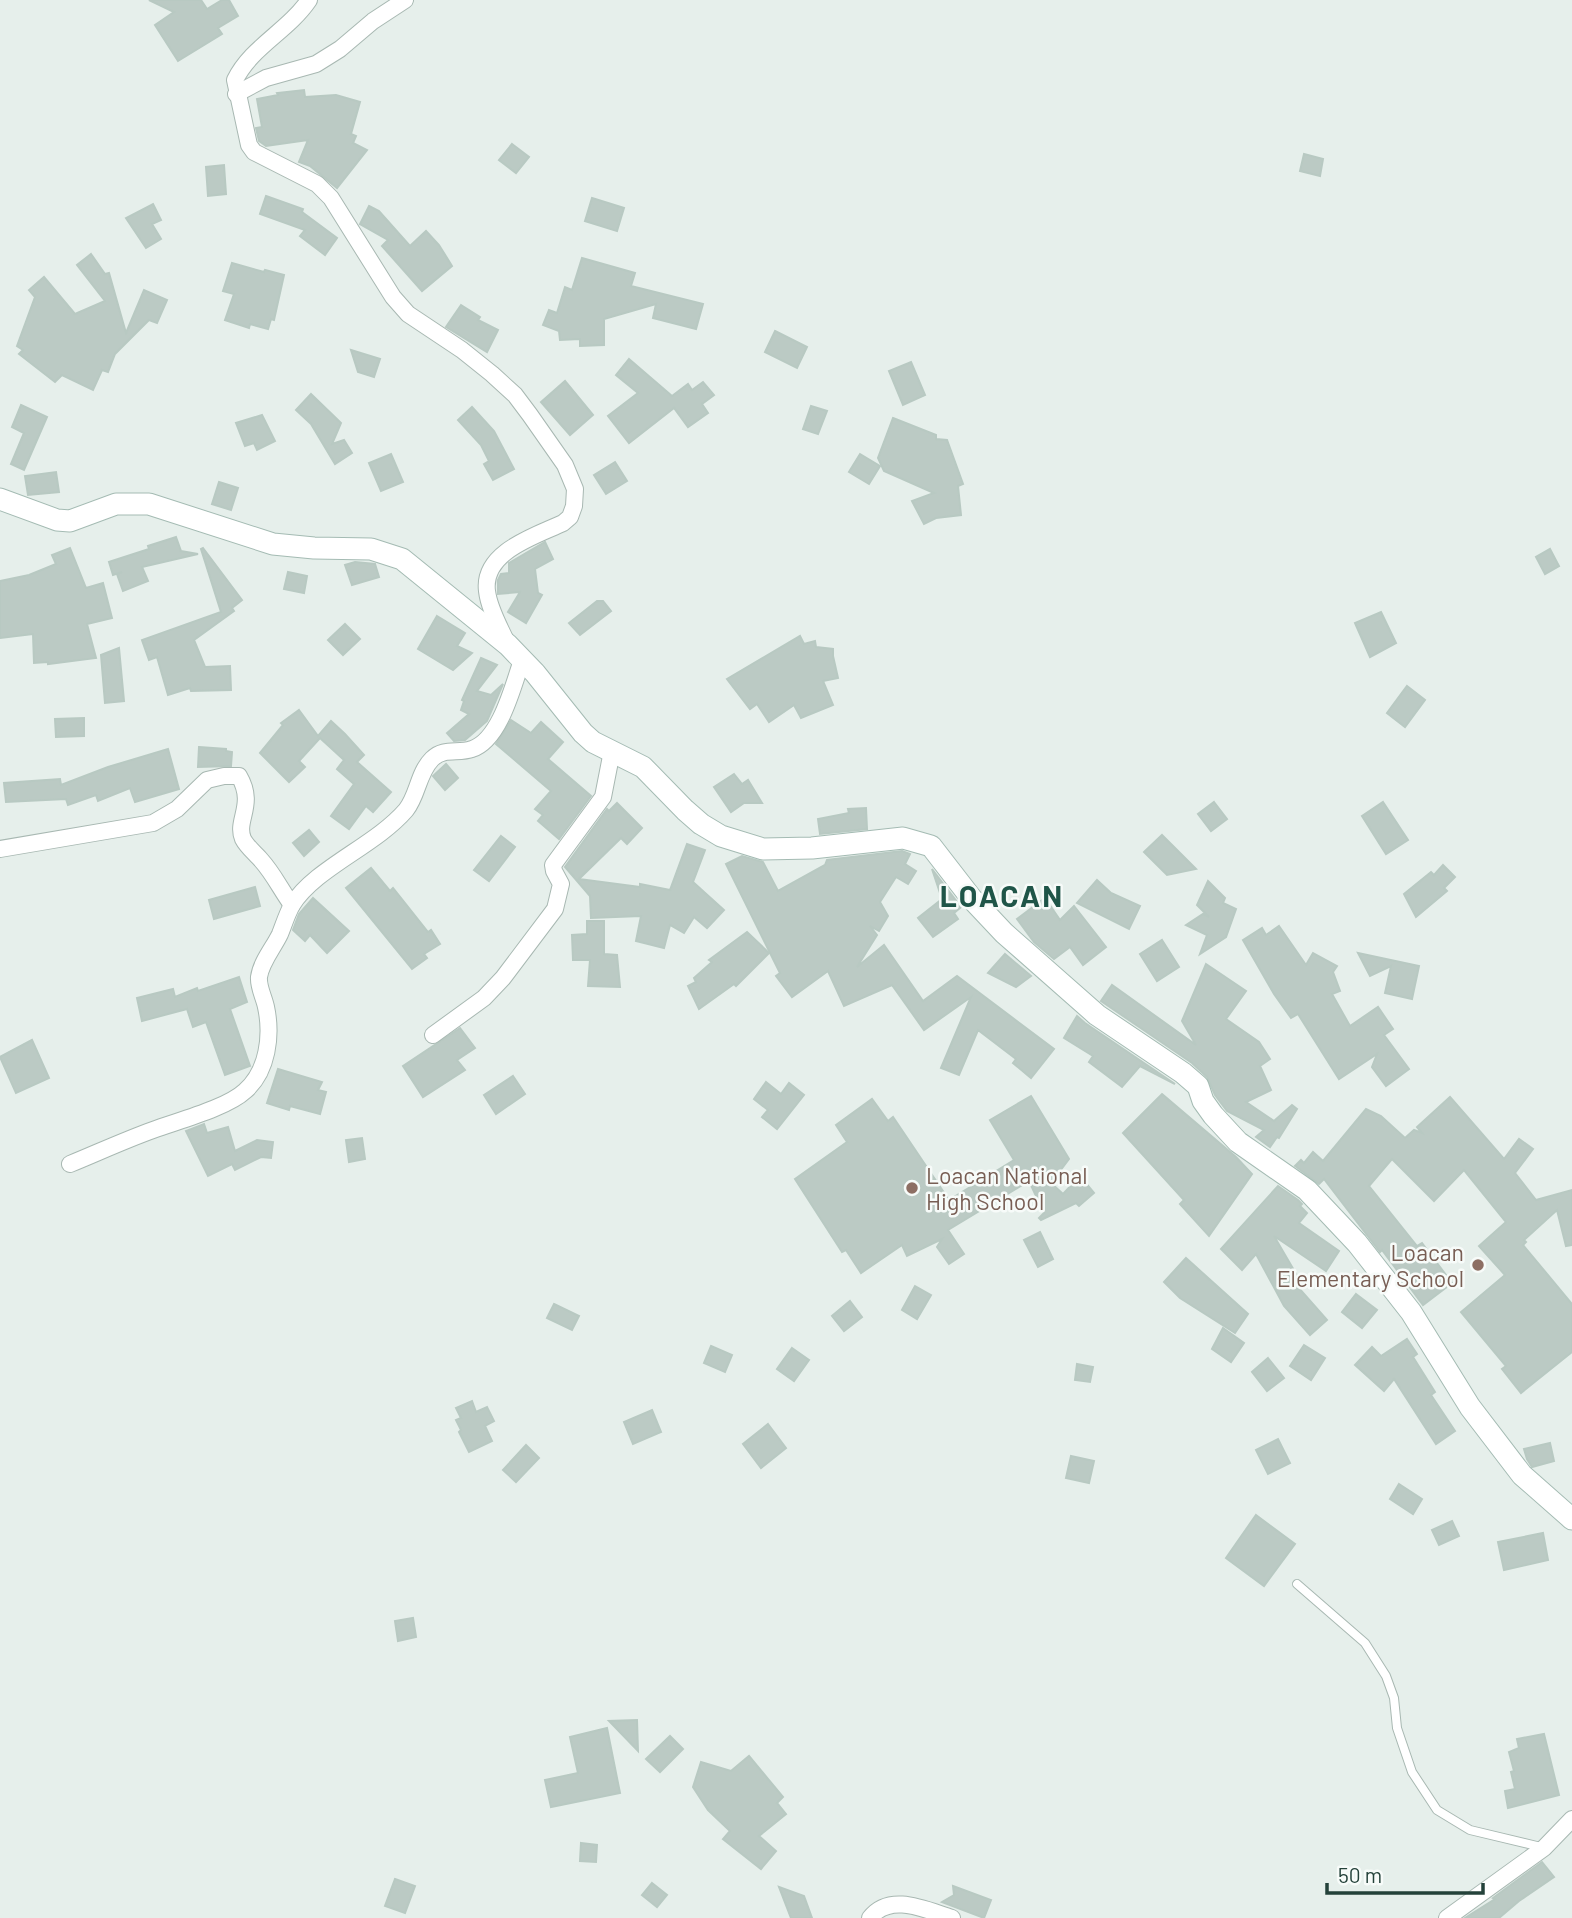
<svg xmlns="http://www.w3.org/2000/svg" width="1572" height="1918" viewBox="0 0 1572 1918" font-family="Barlow,sans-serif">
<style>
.building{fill:#bbcac4;stroke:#b8c9c2;stroke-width:2}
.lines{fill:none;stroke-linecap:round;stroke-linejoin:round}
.lane-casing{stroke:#a8b8b2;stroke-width:10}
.street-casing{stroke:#a8b8b2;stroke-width:18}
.secondary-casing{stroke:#a4bbb3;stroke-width:23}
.lane{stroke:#fff;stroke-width:8}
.street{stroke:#fff;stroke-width:16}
.secondary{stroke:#fff;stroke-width:21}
.education-dot{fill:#8d6e63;stroke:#f7fbf9;stroke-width:2.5}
.labels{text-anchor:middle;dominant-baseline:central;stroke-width:5;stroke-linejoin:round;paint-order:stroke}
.education-label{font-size:23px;fill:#785e54;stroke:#f7fbf9;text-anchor:start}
.district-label{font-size:30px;font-weight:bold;letter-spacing:2px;fill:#1f5548;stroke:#f7fbf9}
</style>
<rect width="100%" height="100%" fill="#e6efeb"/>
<g class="building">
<polygon points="149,0 201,0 207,9 222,0 229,0 238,16 218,28 222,34 178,61 155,25 174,12"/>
<polygon points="304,90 305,97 336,95 360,102 351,134 356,136 353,143 367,150 337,188 310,166 299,162 308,140 266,146 259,141 256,128 262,127 257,99 278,95 277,93"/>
<polygon points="512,144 529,157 516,173 499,160"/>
<polygon points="1304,154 1323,159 1320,176 1300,171"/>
<polygon points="224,165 226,194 208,196 206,167"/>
<polygon points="266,196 303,209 302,212 337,238 325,255 300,236 305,230 260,214"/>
<polygon points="592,198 624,208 617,231 585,221"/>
<polygon points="153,204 161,220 152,224 161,239 146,248 126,218"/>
<polygon points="369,206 379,211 410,246 426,231 439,245 452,266 422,291 382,246 388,240 360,224"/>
<polygon points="91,254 105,274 109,273 126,333 144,290 167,300 157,323 149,320 115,354 108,372 102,370 93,390 62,375 55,382 19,354 23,350 17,346 35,297 29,290 44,277 75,314 105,301 77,265"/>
<polygon points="582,258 635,273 631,286 703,304 696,329 653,318 656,304 604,319 604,345 580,346 580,339 560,340 559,331 543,325 549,310 557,313 565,287 572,290"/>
<polygon points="232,263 264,272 265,270 284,275 274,320 271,319 268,329 250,324 249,328 225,320 234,294 223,291"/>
<polygon points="461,305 480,317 478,320 498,330 487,352 446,327"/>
<polygon points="775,331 807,347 797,368 765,352"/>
<polygon points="351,350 380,359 374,377 358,372"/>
<polygon points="629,359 672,396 688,384 692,390 703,382 714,395 702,404 708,413 688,427 674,408 629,443 608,416 638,393 616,375"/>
<polygon points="911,362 925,395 903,405 889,371"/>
<polygon points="565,381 593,415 570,435 541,402"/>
<polygon points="311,394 341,423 332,444 344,440 352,453 335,464 311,424 296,410"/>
<polygon points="21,405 47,417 24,470 11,464 24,433 12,427"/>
<polygon points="811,406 827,411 818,434 803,429"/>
<polygon points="472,407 494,431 514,469 493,480 484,464 489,461 481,445 458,420"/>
<polygon points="262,415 275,441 257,450 254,443 245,446 236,423"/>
<polygon points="893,418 936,435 936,439 947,440 963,484 958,486 961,515 936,518 924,524 912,501 934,493 884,471 878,458"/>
<polygon points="391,454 403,482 381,491 369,463"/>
<polygon points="860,454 880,466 869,484 849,472"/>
<polygon points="615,462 627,481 606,494 594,475"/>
<polygon points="56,472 59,492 28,495 25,476"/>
<polygon points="219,482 238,488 231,510 212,504"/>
<polygon points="176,537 181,551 198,554 142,567 148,581 123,591 117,574 122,572 113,575 109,562 149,549 148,546"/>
<polygon points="545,542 553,559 535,569 538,593 542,595 526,623 508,612 520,592 498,594 498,580 501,574 509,573 509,563"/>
<polygon points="70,548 86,588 103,583 112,618 87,624 96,658 48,664 48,662 34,663 33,634 0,638 0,581 29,575 56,564 52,555"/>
<polygon points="203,548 242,600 232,608 234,611 194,640 205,667 230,666 231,690 191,691 190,688 168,695 157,657 149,660 142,640 221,612 201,549"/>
<polygon points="1550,549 1559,566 1545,574 1536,557"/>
<polygon points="355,562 375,564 379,577 352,585 345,565"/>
<polygon points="288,572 307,576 304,593 284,589"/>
<polygon points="597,601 603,601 611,611 580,635 569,623"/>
<polygon points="1381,612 1396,643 1370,657 1355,623"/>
<polygon points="437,616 465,633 457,646 472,653 453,670 418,649"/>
<polygon points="345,624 360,639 343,655 328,640"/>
<polygon points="800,636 804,644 815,641 816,647 833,649 833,656 838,678 823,681 833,705 801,718 794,705 769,722 757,704 750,709 727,679"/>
<polygon points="119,648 124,701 105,703 101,655"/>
<polygon points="481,658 497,665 477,691 491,695 503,684 487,721 465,740 454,741 447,733 469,714 461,710 464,701 462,700"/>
<polygon points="1407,686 1425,700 1405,727 1387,713"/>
<polygon points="299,710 318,736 331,721 345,734 364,755 357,762 391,792 373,812 366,806 349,829 331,816 354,784 337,769 344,760 320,738 299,761 305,767 289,782 260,753 283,725 281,723"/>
<polygon points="84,718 84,736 56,737 55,719"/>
<polygon points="511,720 531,733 541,722 563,742 548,759 591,796 559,839 538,821 543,815 535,809 551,791 496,744"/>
<polygon points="199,747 226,749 226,751 232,752 231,766 198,767"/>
<polygon points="168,749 179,789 135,802 130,788 98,801 96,795 68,805 66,799 6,802 4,783 60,779 61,785 108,767"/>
<polygon points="446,764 458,778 445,790 433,776"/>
<polygon points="734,774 742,784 748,780 762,803 744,803 731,812 714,787"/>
<polygon points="1214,802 1227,819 1211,831 1198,814"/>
<polygon points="1383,802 1408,840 1386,854 1362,816"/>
<polygon points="617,803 642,828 627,844 621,838 579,879 640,887 640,884 670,890 687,844 705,850 693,882 724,910 707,928 694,917 684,933 670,925 664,948 636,941 641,916 591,918 590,896 565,867 607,809 609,811"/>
<polygon points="866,808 867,829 820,834 818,819 849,813 848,809"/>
<polygon points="309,830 319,842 304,856 293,843"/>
<polygon points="1162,835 1196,869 1167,875 1144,852"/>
<polygon points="501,836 515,847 489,881 474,870"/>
<polygon points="902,851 910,854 905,864 916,871 908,884 896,877 880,902 888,916 879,931 870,926 877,935 857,967 884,945 923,1001 957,976 1054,1049 1031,1078 1013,1063 1016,1059 978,1030 959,1075 941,1068 971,997 924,1030 892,985 844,1006 828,971 792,997 776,976 780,973 726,864 742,856 763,862 778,891 825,865 827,860"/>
<polygon points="1443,865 1455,877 1444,888 1447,891 1416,917 1404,894 1431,872 1434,875"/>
<polygon points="371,868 390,891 393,888 428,932 431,930 440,944 424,954 427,958 412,969 346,888"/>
<polygon points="932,869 961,907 954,913 958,919 933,937 918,918 942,899"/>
<polygon points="1097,880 1111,893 1140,906 1129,929 1077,903"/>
<polygon points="1208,881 1225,898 1223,903 1236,909 1226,937 1200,954 1207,935 1186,925 1203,914 1209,917 1197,905"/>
<polygon points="255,887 260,906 214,919 209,900"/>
<polygon points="313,898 349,931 327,953 310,935 305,941 293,930 299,914"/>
<polygon points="1045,898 1060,920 1074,906 1106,947 1083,965 1070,947 1054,959 1034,942 1017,919"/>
<polygon points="587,921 604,921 604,954 617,955 620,987 588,986 590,960 573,960 572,935 587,934"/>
<polygon points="1279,926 1306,965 1313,953 1337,966 1333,972 1340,991 1332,994 1350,1026 1378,1007 1393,1029 1384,1035 1409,1069 1386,1086 1372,1067 1377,1054 1339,1079 1298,1014 1291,1018 1274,994 1243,940 1262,928 1266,935"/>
<polygon points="747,932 769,953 736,986 734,984 699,1009 688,986 696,982 694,978 712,962 709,960"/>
<polygon points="1162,940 1179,967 1157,981 1140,954"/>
<polygon points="1358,953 1419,966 1412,999 1385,993 1391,966 1370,976"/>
<polygon points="1005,954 1031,976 1016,987 988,973"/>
<polygon points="1206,964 1246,991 1226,1019 1259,1042 1270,1059 1260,1066 1271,1090 1246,1102 1274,1121 1292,1105 1297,1109 1279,1138 1277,1137 1270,1147 1256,1137 1264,1130 1227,1111 1215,1095 1207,1077 1192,1063 1101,1001 1112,985 1196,1045 1182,1021"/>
<polygon points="239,977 247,1002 230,1009 250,1066 225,1075 206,1022 193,1027 187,1009 142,1021 137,998 173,989 175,997 197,988 198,991"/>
<polygon points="1077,1016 1085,1023 1175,1084 1140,1066 1122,1087 1089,1062 1093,1056 1064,1038"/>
<polygon points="460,1028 475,1048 457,1060 465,1070 423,1097 403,1066"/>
<polygon points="32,1040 49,1078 16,1093 0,1057"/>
<polygon points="278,1069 322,1082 318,1090 326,1092 320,1114 290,1106 289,1110 267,1103"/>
<polygon points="513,1076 525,1094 496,1114 484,1095"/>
<polygon points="766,1082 781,1094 789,1083 804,1095 777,1129 762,1117 768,1110 754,1099"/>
<polygon points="1162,1094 1236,1157 1252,1174 1209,1236 1180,1204 1184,1200 1123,1133"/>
<polygon points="1031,1096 1069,1159 1051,1183 1063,1194 1080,1176 1094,1193 1079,1206 1076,1203 1041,1220 1039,1218 1044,1213 1029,1181 948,1230 964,1254 949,1264 937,1247 942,1239 907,1256 902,1245 861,1273 846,1250 842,1252 795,1179 847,1142 836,1125 872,1099 888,1121 893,1117 949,1200 1014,1160 990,1120"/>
<polygon points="1450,1097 1504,1159 1519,1139 1533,1149 1515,1173 1536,1200 1572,1190 1572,1245 1566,1246 1557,1210 1524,1240 1526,1242 1523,1245 1572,1304 1572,1352 1521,1393 1502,1369 1506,1366 1461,1312 1505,1275 1479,1246 1506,1222 1464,1170 1434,1201 1392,1159 1369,1186 1417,1246 1422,1243 1452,1283 1423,1305 1382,1250 1380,1252 1324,1179 1319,1184 1295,1166 1301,1160 1304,1163 1313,1152 1323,1161 1366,1109 1381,1116 1405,1138 1414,1130 1422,1133 1417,1127"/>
<polygon points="204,1124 207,1133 228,1127 235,1151 257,1140 273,1142 271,1158 261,1157 235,1170 232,1164 208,1176 186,1131"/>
<polygon points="362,1138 365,1159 349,1162 346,1140"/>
<polygon points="1278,1186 1298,1200 1302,1204 1300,1206 1307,1213 1299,1223 1339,1251 1326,1271 1274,1236 1302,1284 1297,1286 1327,1320 1310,1335 1284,1306 1256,1254 1242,1270 1221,1249"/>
<polygon points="1040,1232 1053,1259 1038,1267 1024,1240"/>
<polygon points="1186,1258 1248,1314 1235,1333 1180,1298 1164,1282"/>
<polygon points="915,1286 931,1295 917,1319 902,1310"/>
<polygon points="1356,1294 1377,1310 1362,1328 1342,1312"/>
<polygon points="850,1301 862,1317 844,1331 832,1316"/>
<polygon points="554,1304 579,1316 572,1330 547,1318"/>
<polygon points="1223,1328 1244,1343 1231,1362 1212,1349"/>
<polygon points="1407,1339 1417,1354 1413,1357 1435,1392 1431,1395 1455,1431 1436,1444 1394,1379 1384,1391 1355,1365 1372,1347 1381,1356"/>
<polygon points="1304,1345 1325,1358 1311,1380 1290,1366"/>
<polygon points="711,1346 732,1355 725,1372 704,1363"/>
<polygon points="792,1348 809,1360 794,1381 777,1369"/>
<polygon points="1268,1358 1284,1378 1267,1391 1252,1372"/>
<polygon points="1077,1364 1093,1367 1090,1382 1075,1380"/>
<polygon points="472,1401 476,1412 487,1407 494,1421 485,1426 492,1441 469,1452 459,1432 461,1430 456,1420 461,1418 456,1408"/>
<polygon points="652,1410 661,1432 633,1444 624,1422"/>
<polygon points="768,1424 786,1448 761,1468 743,1444"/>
<polygon points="1278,1439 1290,1463 1268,1474 1256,1450"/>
<polygon points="1550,1443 1554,1461 1532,1467 1527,1459 1524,1449"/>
<polygon points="526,1445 539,1458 516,1482 503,1470"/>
<polygon points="1071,1456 1094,1461 1089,1483 1066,1478"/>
<polygon points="1399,1484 1422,1499 1413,1514 1390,1499"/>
<polygon points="1256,1515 1295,1544 1264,1586 1226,1558"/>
<polygon points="1452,1521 1459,1536 1439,1545 1432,1530"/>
<polygon points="1543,1533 1548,1560 1504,1570 1498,1542"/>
<polygon points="413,1618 416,1637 398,1641 395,1621"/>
<polygon points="637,1720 638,1751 609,1721"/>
<polygon points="607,1728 620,1793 551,1807 545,1780 578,1773 570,1737"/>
<polygon points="1544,1734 1559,1795 1508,1808 1505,1791 1515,1789 1511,1772 1514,1771 1509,1752 1519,1748 1517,1739"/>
<polygon points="670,1736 683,1749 660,1772 646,1759"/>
<polygon points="749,1756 783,1797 777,1803 786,1814 759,1836 776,1851 761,1869 723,1839 730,1831 708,1810 693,1787 701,1762 731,1771"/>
<polygon points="581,1843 597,1845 596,1862 580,1861"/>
<polygon points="1542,1862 1554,1877 1519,1901 1499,1918 1465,1918 1495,1899 1493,1898"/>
<polygon points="395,1879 415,1886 405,1913 385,1906"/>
<polygon points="652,1883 667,1895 657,1907 642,1895"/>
<polygon points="953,1886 991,1900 984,1918 942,1902 954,1895"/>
<polygon points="779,1887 804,1896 812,1918 791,1918"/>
</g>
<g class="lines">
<g class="lane-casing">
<polyline id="lane" points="1297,1584 1365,1643 1386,1676 1394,1698 1397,1728 1412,1772 1437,1810 1470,1830 1541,1847"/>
</g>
<g class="street-casing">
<g id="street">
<path d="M 309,0 C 288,31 251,47 235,80 L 249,145 L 254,152 L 317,184 L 331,198 L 393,297 L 408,314 L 462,350 L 492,374 L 515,395 L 530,415 L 565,465 L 575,489 L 574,506 L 570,517 L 563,523 C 535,536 482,552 487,591 C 489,609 500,627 507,643"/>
<polyline points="236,94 266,78 316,64 340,49 373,21 405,0"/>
<path d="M 0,849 L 153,823 L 177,809 L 207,780 L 224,776 L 239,776 C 256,805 235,820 243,839 C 247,847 256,854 261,860 C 273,873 281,890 292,905"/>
<polyline points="433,1035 484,998 503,978 555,909 561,884 554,871 553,865 603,797 612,751"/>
<path d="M 70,1164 C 97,1153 125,1140 153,1130 C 177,1121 227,1108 245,1091 C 268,1071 272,1035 266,1007 C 264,997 258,987 259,977 C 261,962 274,947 280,934 C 284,924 287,914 292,905 C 315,868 375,846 406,810 C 418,795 418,773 432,759 C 444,747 458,754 472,749 C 500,740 513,686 522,660"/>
<path d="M 870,1918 C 890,1892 926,1910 952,1918"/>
<polyline points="1447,1918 1544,1848 1572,1819"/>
</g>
</g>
<g class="secondary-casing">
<polyline id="secondary" points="0,499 57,520 70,521 116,504 149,504 273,544 314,548 371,549 402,559 508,645 535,673 583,733 593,742 643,767 685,810 701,824 721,836 763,849 812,848 903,838 931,846 972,899 1004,933 1097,1015 1183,1073 1198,1086 1203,1101 1213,1115 1238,1142 1307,1190 1357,1243 1411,1312 1470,1407 1522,1475 1572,1519"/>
</g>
<use href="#lane" class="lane"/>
<use href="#street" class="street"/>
<use href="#secondary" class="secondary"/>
</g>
<g class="education-dot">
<circle cx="912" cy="1188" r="7"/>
<circle cx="1478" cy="1265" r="7"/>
</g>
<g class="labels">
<g class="education-label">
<text x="926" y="1175">Loacan National<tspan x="926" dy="26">High School</tspan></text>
<text x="1464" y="1252" text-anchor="end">Loacan<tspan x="1464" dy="26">Elementary School</tspan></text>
</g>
<g class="district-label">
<text x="1002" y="895">LOACAN</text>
</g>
</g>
<path d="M1327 1883v10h156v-10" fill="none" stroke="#24423a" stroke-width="3.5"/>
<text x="1338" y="1883" font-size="21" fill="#24423a" stroke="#f7fbf9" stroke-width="5" paint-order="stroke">50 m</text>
</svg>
